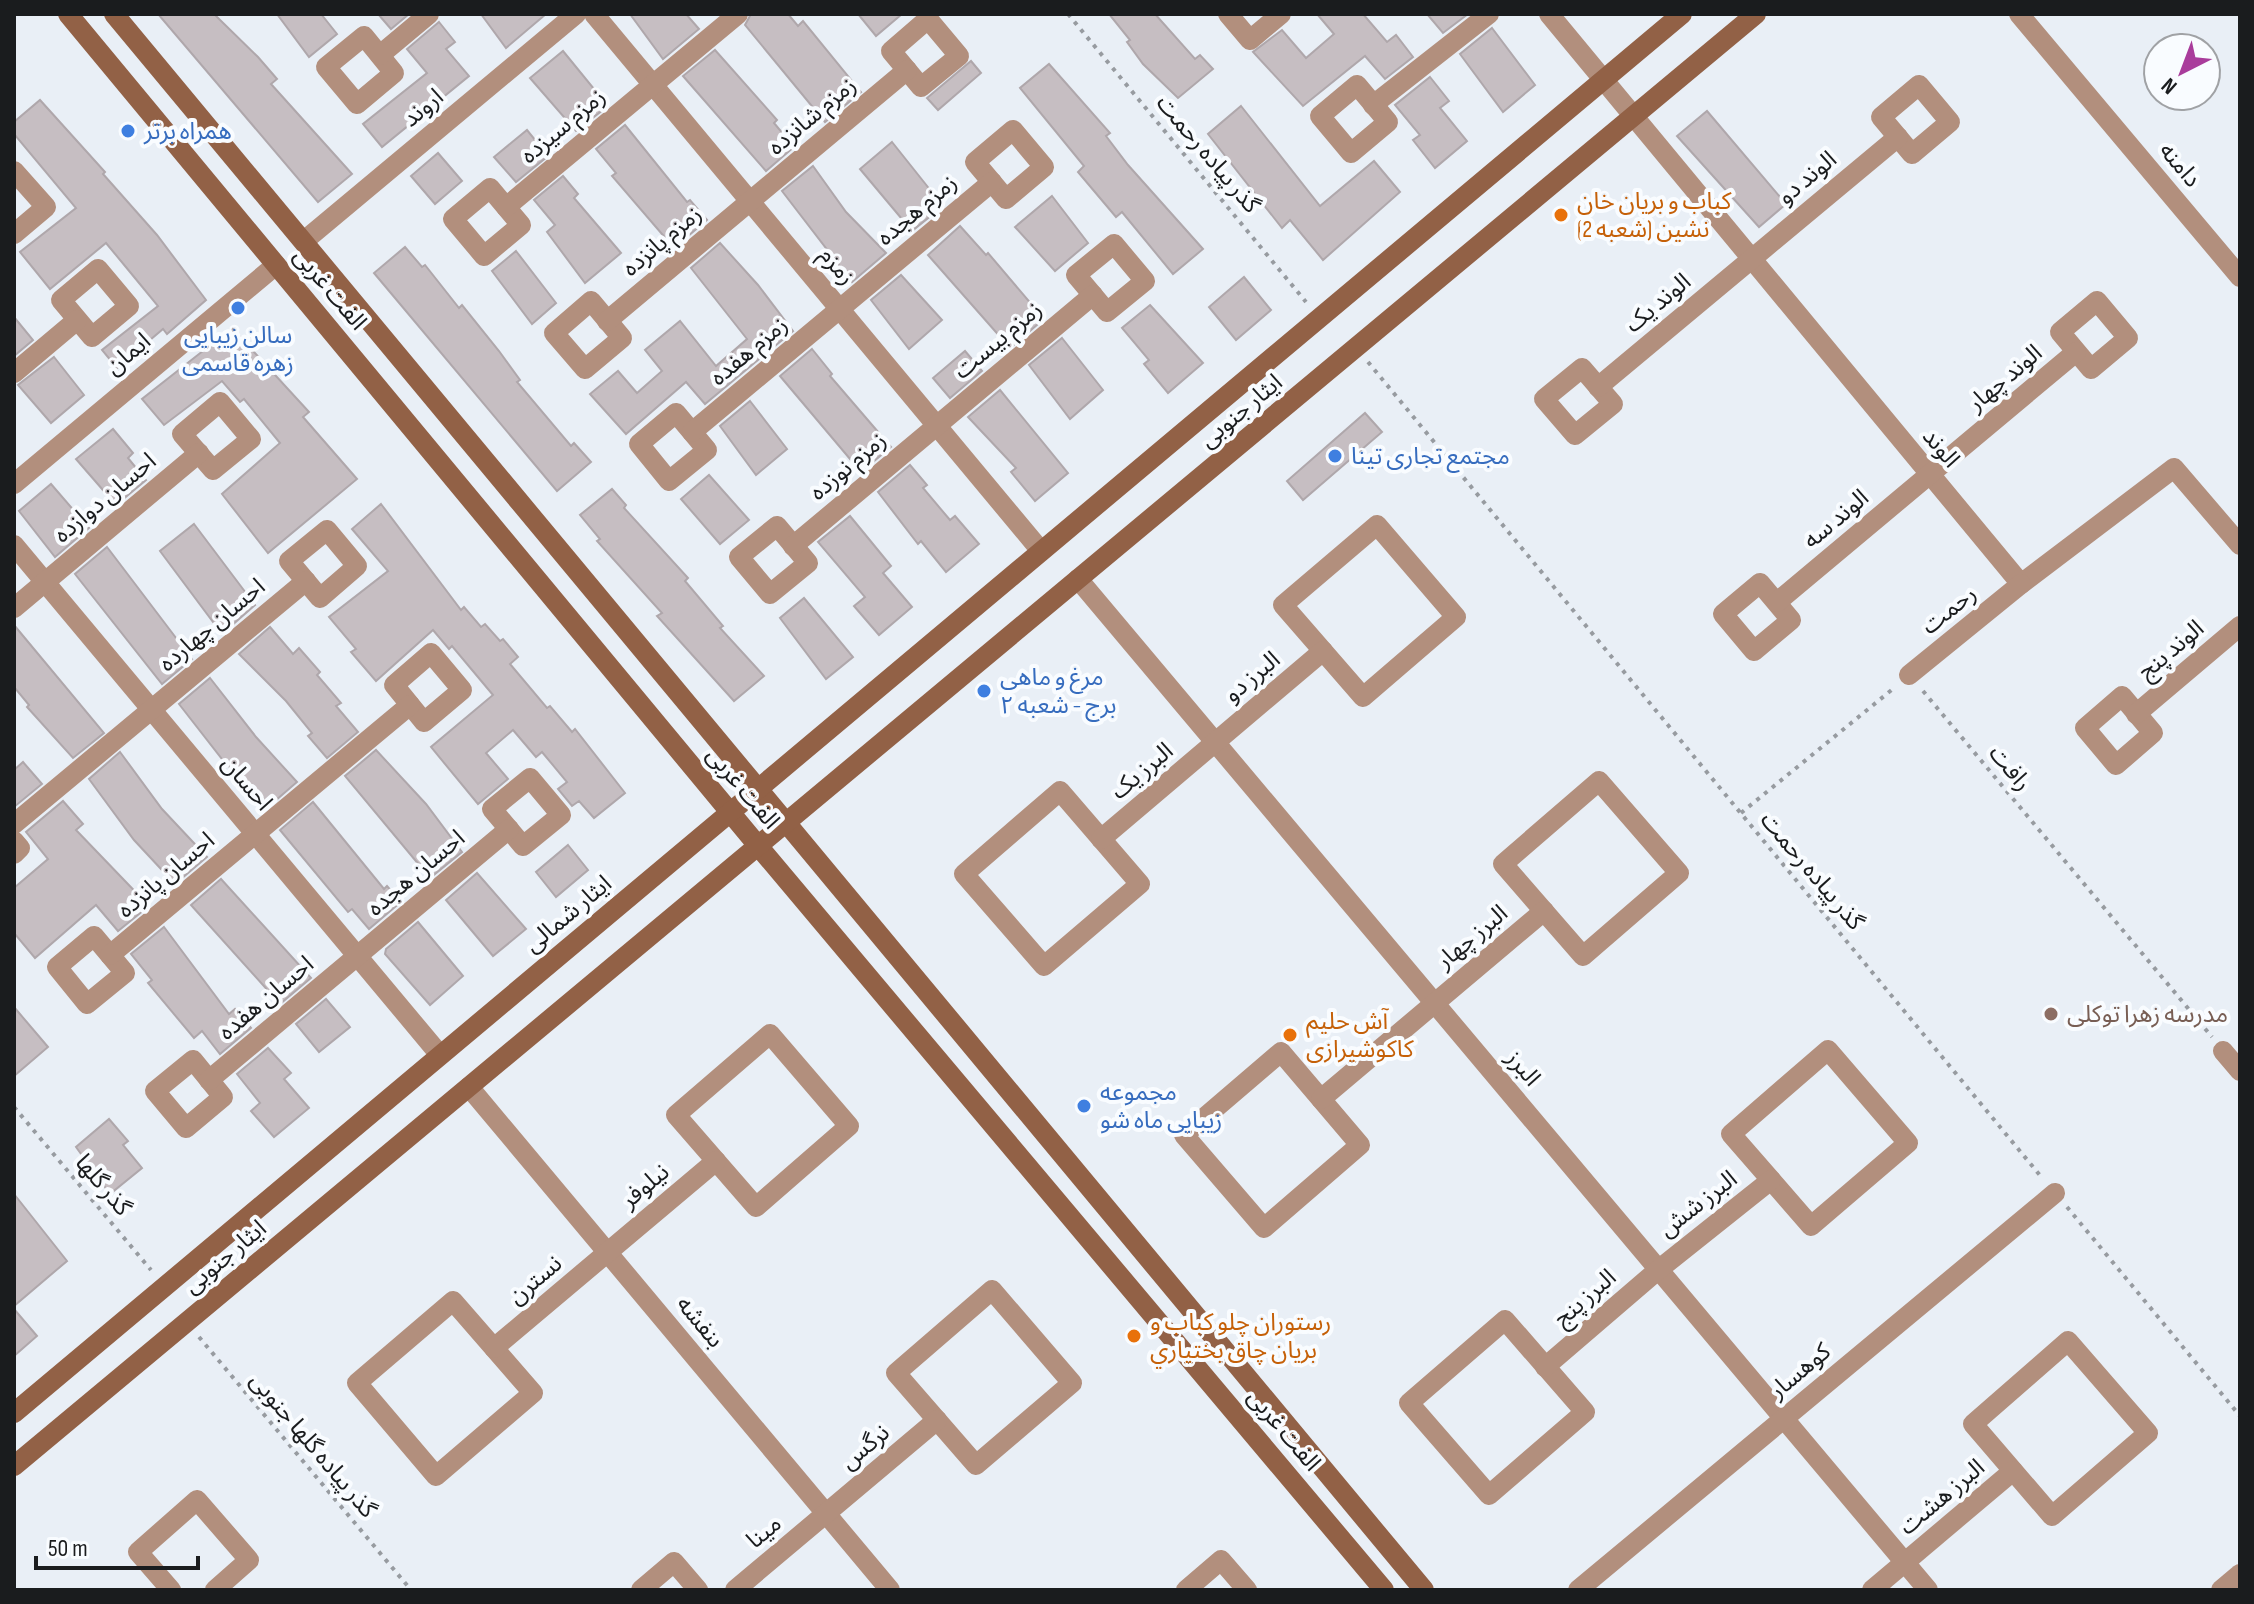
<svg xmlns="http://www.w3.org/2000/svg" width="2254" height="1604" viewBox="0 0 2254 1604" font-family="'Sofia Sans Condensed','Noto Sans Arabic',sans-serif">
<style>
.building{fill:#c6bec2;stroke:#afa7ab;stroke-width:2}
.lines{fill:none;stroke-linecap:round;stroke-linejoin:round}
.path{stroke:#979ba0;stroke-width:4;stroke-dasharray:4 6;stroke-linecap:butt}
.minor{stroke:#b28f7d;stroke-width:20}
.tertiary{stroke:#b28f7d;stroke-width:20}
.secondary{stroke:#926146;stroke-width:20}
.shop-dot{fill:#3f7fe0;stroke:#f9fcff;stroke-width:3}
.food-dot{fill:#e8710a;stroke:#f9fcff;stroke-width:3}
.education-dot{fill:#8d6e63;stroke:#f9fcff;stroke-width:3}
.labels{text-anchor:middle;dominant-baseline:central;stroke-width:8;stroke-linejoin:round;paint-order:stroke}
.street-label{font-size:24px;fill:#1a1c1e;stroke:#f9fcff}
.shop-label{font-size:24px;fill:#366cbe;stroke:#f9fcff;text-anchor:start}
.food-label{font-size:24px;fill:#c56008;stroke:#f9fcff;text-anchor:start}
.education-label{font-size:24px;fill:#785e54;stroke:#f9fcff;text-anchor:start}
</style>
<rect width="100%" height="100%" fill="#e9eff6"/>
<g class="building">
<polygon points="158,14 214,14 258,57 277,79 271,84 352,174 318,202"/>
<polygon points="277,14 321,14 337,34 309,57"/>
<polygon points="378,14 409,14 391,29"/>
<polygon points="481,14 546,14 506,48"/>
<polygon points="630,14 686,14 699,29 663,59"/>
<polygon points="751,14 788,14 798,26 803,21 861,92 825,122 745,25"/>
<polygon points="858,14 902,14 876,36"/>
<polygon points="1109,14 1155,14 1195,59 1200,55 1213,69 1178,98 1143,64 1127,42 1130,40"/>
<polygon points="1317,14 1363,14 1387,42 1396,35 1413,57 1385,79 1365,56 1303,106 1253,52 1282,30 1306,58 1334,34"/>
<polygon points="1427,14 1468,14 1443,33"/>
<polygon points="439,22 455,42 446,49 469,76 382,147 363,124 427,73 407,49"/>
<polygon points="1492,28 1535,85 1503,112 1460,54"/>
<polygon points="715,50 777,120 774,123 794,147 766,171 683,76"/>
<polygon points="563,51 608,106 576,131 530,78"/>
<polygon points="971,61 981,73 938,110 927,98"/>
<polygon points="1049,64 1110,133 1106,136 1128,165 1203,249 1173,274 1122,212 1116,217 1078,172 1084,166 1020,88"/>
<polygon points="1430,77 1449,101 1440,108 1467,141 1435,168 1413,140 1420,135 1395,105"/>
<polygon points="40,100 105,172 103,174 157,235 206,300 167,334 163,329 117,368 102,350 158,306 130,272 106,243 50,289 20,252 76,208 14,134 14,122"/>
<polygon points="1241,106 1320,206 1374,161 1400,192 1323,260 1290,220 1282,228 1208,134"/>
<polygon points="1707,111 1786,204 1759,227 1677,136"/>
<polygon points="625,125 687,202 690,200 707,220 674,248 612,176 616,173 596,149"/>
<polygon points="527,130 548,156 516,182 494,157"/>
<polygon points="892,142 943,206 912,231 860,169"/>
<polygon points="438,153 462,181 435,204 411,176"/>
<polygon points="813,166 846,212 886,253 852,282 782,191"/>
<polygon points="563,176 578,194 574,198 621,253 585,283 547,232 555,225 534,200"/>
<polygon points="1052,196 1088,243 1055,271 1015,227"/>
<polygon points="960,226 986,255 988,253 1044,319 1010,348 928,255"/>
<polygon points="720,243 758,285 793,331 705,404 686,382 626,434 590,394 618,371 637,393 662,371 645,350 680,321 716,366 747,339 691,268"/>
<polygon points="405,247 422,267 425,265 459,308 462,305 499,351 520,380 517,382 571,446 574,443 591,462 557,491 374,273"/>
<polygon points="516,251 556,303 532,324 492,271"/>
<polygon points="901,275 942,320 909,349 871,300"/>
<polygon points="1244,277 1271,310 1236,340 1209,307"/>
<polygon points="1150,305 1203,363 1168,393 1144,364 1149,360 1122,328"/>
<polygon points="14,317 33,340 14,356"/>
<polygon points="232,328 309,412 303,417 357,479 268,553 222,494 280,443 244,399 240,402 222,381 164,425 142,399"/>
<polygon points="1062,338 1103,390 1070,419 1029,365"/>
<polygon points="812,349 832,374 830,376 891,447 861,472 780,376"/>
<polygon points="965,351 982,371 950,398 933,378"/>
<polygon points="54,357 84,395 51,423 18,385"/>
<polygon points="1000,390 1068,473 1035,501 1011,472 1016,468 968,417"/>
<polygon points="750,401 787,449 756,475 720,426"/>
<polygon points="1365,413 1382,432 1303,500 1287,481"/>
<polygon points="113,429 133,453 128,458 146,480 116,505 76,459"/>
<polygon points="910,465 927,485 923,488 950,520 955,516 979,544 946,572 921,541 918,544 878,492"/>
<polygon points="709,475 749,520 720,544 681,499"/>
<polygon points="51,484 89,528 55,557 19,511"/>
<polygon points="612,489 626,505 624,508 688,578 685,581 723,626 720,628 764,676 734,701 657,616 662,613 597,541 600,539 580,515"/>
<polygon points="381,504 461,610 464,607 481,627 485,624 500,641 503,639 518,657 510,664 547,708 550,706 572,732 575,729 625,793 594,818 579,801 572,806 558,789 567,782 542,752 536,757 513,730 486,753 508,779 478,804 431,747 493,695 452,646 449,649 433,630 376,681 351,652 356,649 329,617 388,571 352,529"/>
<polygon points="850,516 891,566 883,573 912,607 879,635 854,606 865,597 818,542"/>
<polygon points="194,524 255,605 222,634 160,551"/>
<polygon points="107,547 192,659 162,684 75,574"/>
<polygon points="804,598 853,657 826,679 780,618"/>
<polygon points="14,625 104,733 73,758 27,707 29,705 14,687"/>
<polygon points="270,627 293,654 299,648 320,672 317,675 341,703 336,706 358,732 327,758 308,736 312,733 286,701 239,654"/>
<polygon points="210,678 256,737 297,782 268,807 222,759 179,704"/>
<polygon points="376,750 426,804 462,852 430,878 345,776"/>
<polygon points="120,752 162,809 207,857 175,884 134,840 89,779"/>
<polygon points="23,762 42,784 14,807 14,770"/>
<polygon points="63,801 83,824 76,830 149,906 118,931 96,905 35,958 14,933 14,888 48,859 26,832"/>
<polygon points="313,802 384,889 387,886 401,902 369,929 352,909 348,912 280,830"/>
<polygon points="568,845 588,870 556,897 536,872"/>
<polygon points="477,873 526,929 493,956 446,900"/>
<polygon points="221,879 311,978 280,1004 191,905"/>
<polygon points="418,922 463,976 430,1005 385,954 386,949"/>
<polygon points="164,927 229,1014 235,1009 251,1028 220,1054 202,1031 194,1038 148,983 152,980 131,954"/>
<polygon points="326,999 350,1027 319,1052 296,1024"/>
<polygon points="14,1007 48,1047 14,1076"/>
<polygon points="268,1048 291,1073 284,1079 309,1108 274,1137 251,1111 260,1103 237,1074"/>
<polygon points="109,1119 128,1141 123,1145 142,1168 110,1194 76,1147"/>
<polygon points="14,1194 67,1261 14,1306"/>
<polygon points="14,1309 37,1336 14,1356"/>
</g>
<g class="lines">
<g class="path">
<polyline points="1068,14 1306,302"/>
<polyline points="1368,362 2043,1179"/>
<polyline points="1923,691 2212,1037"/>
<polyline points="1741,813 1894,688"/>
<polyline points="14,1107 151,1270"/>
<polyline points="2067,1207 2240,1416"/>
<polyline points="199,1337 411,1590"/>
</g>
<g class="minor">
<polyline points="594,14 1041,551"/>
<polyline points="1228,14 1250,40 1281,14"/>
<polyline points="1549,14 2021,584 2174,468 2240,545"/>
<polyline points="2019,14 2240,277"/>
<polygon points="928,19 959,56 921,87 891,51"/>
<polygon points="364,36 394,73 357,104 326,67"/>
<polyline points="380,55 429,14"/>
<polygon points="1357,85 1388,122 1351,153 1320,116"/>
<polygon points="1919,85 1950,122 1912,154 1881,117"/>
<polyline points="1373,105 1489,14"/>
<polygon points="1013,130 1044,167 1006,199 975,162"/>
<polyline points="14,171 46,207 14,234"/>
<polygon points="490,188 521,225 484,256 453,219"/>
<polyline points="506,207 738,14"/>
<polygon points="1114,244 1145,281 1107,312 1076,275"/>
<polygon points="98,269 129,306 92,337 61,300"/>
<polygon points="591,301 622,338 585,369 554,333"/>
<polygon points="2097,301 2128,338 2091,369 2060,332"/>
<polyline points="607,321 907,70"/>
<polygon points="1582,368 1613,404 1575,435 1544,399"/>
<polyline points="14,373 77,320"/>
<polyline points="1598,387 1898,137"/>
<polygon points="220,402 251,439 213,470 182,434"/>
<polygon points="676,413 707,450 669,481 639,444"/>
<polyline points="692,432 992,182"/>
<polygon points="1377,525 1456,617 1363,697 1283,605"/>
<polygon points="777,526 808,563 770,594 739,557"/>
<polygon points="327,530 357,566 320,598 289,561"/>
<polyline points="14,545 440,1055"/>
<polyline points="793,546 1093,295"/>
<polyline points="1078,579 1928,1590"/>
<polygon points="1760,583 1791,620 1754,651 1723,614"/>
<polyline points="1777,602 2076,352"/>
<polyline points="14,608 199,453"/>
<polygon points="431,653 462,690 424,722 394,685"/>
<polyline points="1909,675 2021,584"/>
<polygon points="2122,696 2153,733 2116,765 2085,728"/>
<polyline points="2136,714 2240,626"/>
<polygon points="530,778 561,815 523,846 492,809"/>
<polygon points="1599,781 1679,873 1583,956 1503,864"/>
<polygon points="1060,791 1140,884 1044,966 964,874"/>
<polyline points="14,824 306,581"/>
<polyline points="1101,839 1323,651"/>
<polyline points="14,841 20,848 14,854"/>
<polygon points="94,936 125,973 87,1004 57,967"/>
<polyline points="110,955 410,705"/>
<polygon points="770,1034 849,1126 756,1207 676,1115"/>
<polygon points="1828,1050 1908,1143 1811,1226 1731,1134"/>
<polyline points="2223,1051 2240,1071"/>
<polygon points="1281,1052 1360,1145 1264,1228 1184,1135"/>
<polygon points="193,1060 223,1097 186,1128 155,1091"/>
<polyline points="209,1080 509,829"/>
<polyline points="469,1087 890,1590"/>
<polyline points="1321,1099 1544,911"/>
<polygon points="992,1290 1072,1383 976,1465 896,1373"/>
<polygon points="453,1301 533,1393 436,1476 357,1383"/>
<polygon points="1505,1320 1585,1412 1489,1495 1409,1403"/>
<polygon points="2068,1341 2148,1433 2052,1516 1973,1424"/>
<polyline points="494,1348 716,1161"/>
<polyline points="1545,1367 1658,1270 1771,1180"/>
<polyline points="171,1590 138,1552 197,1500 249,1560 215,1590"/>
<polyline points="641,1590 674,1562 698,1590"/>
<polyline points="735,1590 937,1420"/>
<polyline points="1186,1590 1221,1560 1247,1590"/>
<polyline points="1578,1590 2055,1193"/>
<polyline points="1872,1590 2013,1471"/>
</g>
<g class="tertiary">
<polyline points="304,241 576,14"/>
<polyline points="14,484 276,265"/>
<polyline points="2221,1590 2240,1574"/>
</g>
<g class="secondary">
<polyline points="68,14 759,847 1384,1590"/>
<polyline points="114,14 1424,1590"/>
<polyline points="14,1413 1682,14"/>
<polyline points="14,1466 1756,14"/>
</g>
</g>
<g class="shop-dot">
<circle cx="128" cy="131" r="8"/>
<circle cx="238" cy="308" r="8"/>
<circle cx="1335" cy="456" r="8"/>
<circle cx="984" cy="691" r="8"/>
<circle cx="1084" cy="1106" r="8"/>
</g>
<g class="food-dot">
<circle cx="1561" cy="215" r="8"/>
<circle cx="1290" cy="1035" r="8"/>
<circle cx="1134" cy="1336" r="8"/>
</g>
<circle class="education-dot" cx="2051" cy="1014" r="8"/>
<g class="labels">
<g class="street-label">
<text transform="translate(423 108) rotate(-40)">اروند</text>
<text transform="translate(812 116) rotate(-40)">زمزم شانزده</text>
<text transform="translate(563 126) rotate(-40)">زمزم سیزده</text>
<text transform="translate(1208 154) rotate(50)">گذر پیاده رحمت</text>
<text transform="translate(2180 165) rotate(50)">دامنه</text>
<text transform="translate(1807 178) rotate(-40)">الوند دو</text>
<text transform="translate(917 210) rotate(-40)">زمزم هجده</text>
<text transform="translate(662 241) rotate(-40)">زمزم پانزده</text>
<text transform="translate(837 266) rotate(50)">زمزم</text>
<text transform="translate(330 289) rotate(50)">الفت غربی</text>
<text transform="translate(1658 303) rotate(-40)">الوند یک</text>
<text transform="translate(998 340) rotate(-40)">زمزم بیست</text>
<text transform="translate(749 351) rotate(-40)">زمزم هفده</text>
<text transform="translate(128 354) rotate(-40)">ایمان</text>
<text transform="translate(2005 378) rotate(-40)">الوند چهار</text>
<text transform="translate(1241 411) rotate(-40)">ایثار جنوبی</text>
<text transform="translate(1941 448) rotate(50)">الوند</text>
<text transform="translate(848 466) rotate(-40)">زمزم نوزده</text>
<text transform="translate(105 498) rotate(-40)">احسان دوازده</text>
<text transform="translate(1836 519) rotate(-40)">الوند سه</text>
<text transform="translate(1949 610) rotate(-39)">رحمت</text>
<text transform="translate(212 625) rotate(-40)">احسان چهارده</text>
<text transform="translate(2171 650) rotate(-40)">الوند پنج</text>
<text transform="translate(1252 677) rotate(-40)">البرز دو</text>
<text transform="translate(2010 768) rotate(50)">رافت</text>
<text transform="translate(1142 771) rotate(-40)">البرز یک</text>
<text transform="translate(247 783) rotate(50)">احسان</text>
<text transform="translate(743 788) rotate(50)">الفت غربی</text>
<text transform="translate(1812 871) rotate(50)">گذر پیاده رحمت</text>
<text transform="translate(416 873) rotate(-40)">احسان هجده</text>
<text transform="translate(166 875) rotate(-40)">احسان پانزده</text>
<text transform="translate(568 914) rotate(-40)">ایثار شمالی</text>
<text transform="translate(1472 937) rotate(-40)">البرز چهار</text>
<text transform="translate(266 998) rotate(-40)">احسان هفده</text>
<text transform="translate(1523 1068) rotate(50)">البرز</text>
<text transform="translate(103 1185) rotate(50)">گذر گلها</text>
<text transform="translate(645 1186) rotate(-40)">نیلوفر</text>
<text transform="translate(1698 1204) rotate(-38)">البرز شش</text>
<text transform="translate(225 1257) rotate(-40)">ایثار جنوبی</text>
<text transform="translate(535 1280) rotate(-40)">نسترن</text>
<text transform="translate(1585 1298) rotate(-41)">البرز پنج</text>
<text transform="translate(700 1322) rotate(50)">بنفشه</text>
<text transform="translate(1800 1371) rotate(-40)">کوهسار</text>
<text transform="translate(1284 1430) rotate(50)">الفت غربی</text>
<text transform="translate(313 1445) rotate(50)">گذر پیاده گلها جنوبی</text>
<text transform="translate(865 1447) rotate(-40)">نرگس</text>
<text transform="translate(1942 1497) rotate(-40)">البرز هشت</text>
<text transform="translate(764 1532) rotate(-40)">مینا</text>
</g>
<g class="shop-label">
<text x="144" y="131">همراه برتر</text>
<text x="238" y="335" text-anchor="middle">سالن زیبایی<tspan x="238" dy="28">زهره قاسمی</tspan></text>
<text x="1351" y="456">مجتمع تجاری تینا</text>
<text x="1000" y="677">مرغ و ماهی<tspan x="1000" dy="28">برج - شعبه ۲</tspan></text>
<text x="1100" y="1092">مجموعه<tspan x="1100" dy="28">زیبایی ماه شو</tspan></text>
</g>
<g class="food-label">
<text x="1577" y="201">کباب و بریان خان<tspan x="1577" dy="28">نشین (شعبه 2)</tspan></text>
<text x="1306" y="1021">آش حلیم<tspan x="1306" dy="28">کاکوشیرازی</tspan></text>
<text x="1150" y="1322">رستوران چلو كباب و<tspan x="1150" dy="28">بريان چاق بختياري</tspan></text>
</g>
<g class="education-label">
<text x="2067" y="1014">مدرسه زهرا توکلی</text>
</g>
</g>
<rect width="2254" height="1604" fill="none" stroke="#1a1c1e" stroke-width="32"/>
<g transform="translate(2182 72) rotate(222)"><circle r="38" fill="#f9fcff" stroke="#a0a2a5" stroke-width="2"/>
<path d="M0-6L14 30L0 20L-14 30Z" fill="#a93c9b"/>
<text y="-12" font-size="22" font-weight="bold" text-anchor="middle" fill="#1a1c1e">N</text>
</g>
<path d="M36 1556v12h162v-12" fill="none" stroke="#1a1c1e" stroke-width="4"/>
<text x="48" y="1556" font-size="24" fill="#1a1c1e" stroke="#f9fcff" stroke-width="6" paint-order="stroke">50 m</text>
</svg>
